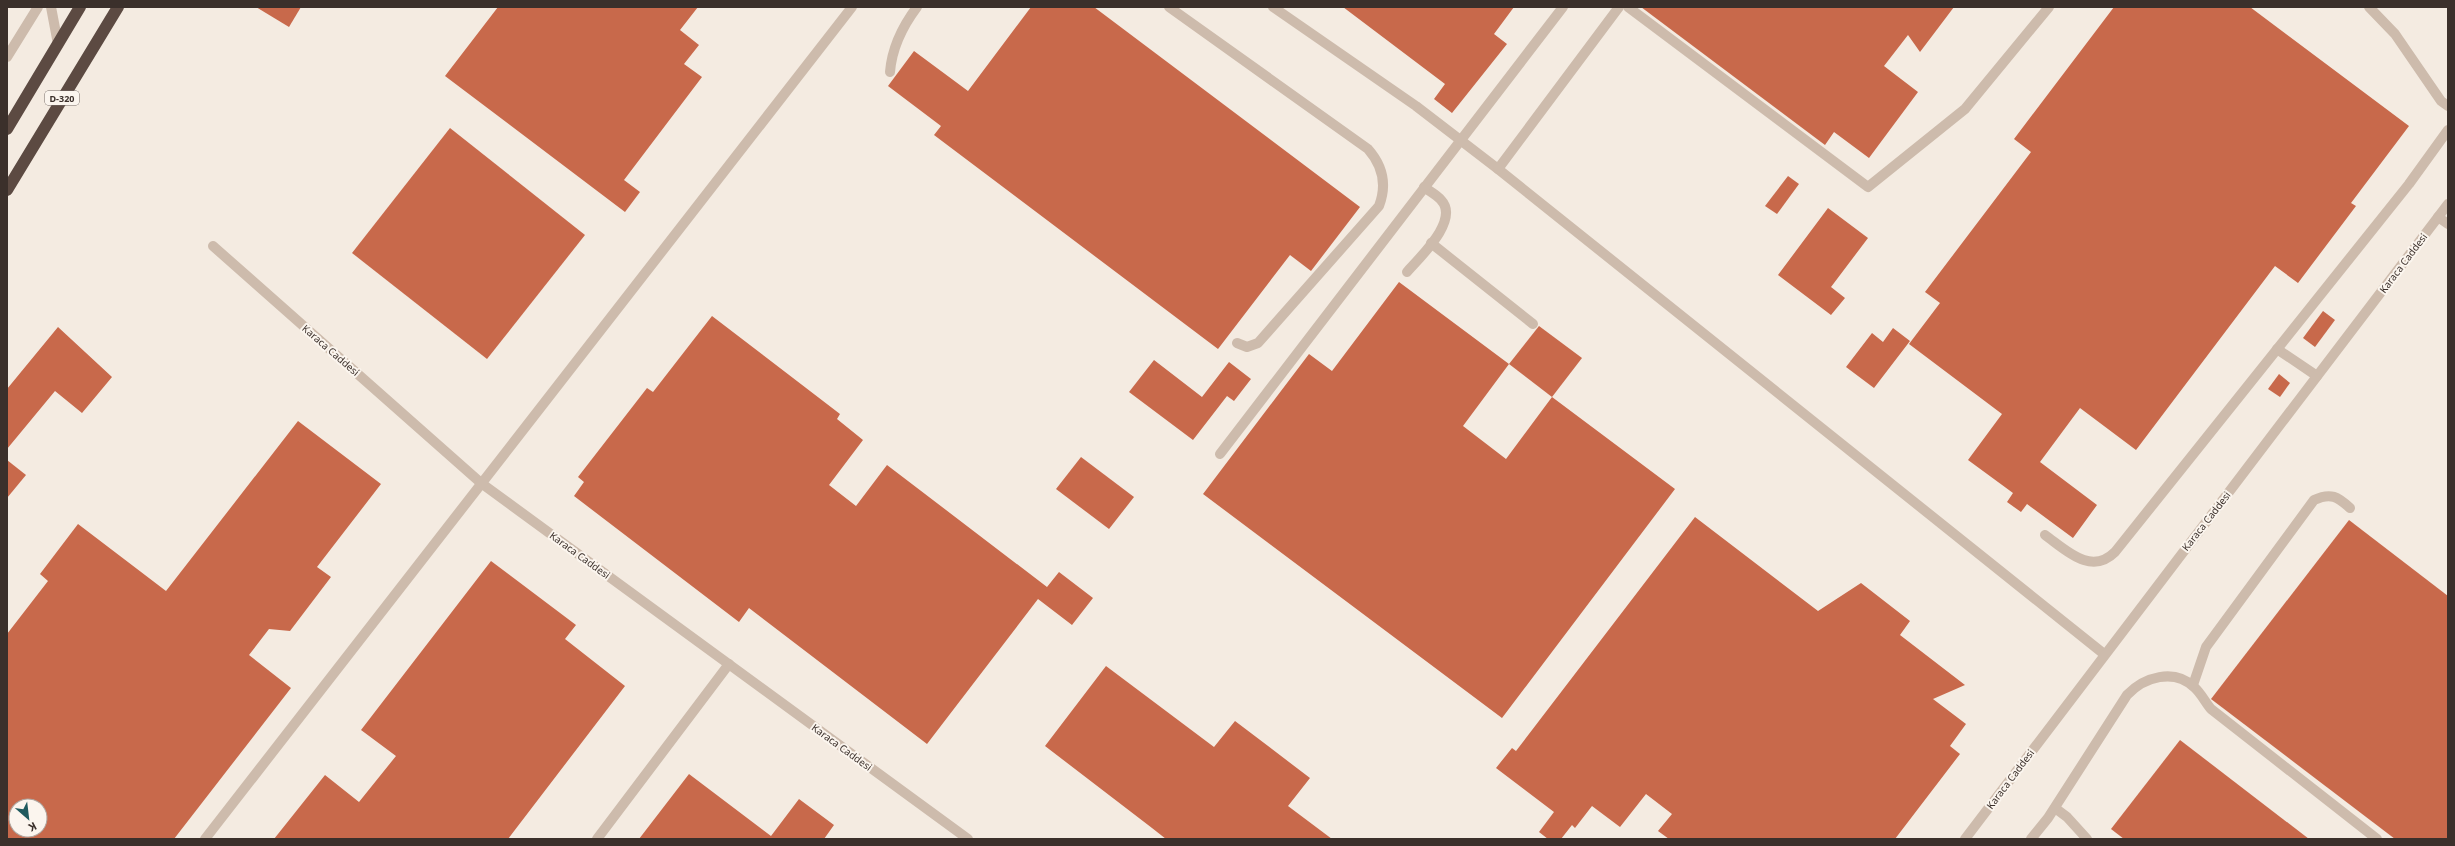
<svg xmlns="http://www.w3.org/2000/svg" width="2455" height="846" viewBox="0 0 2455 846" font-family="'Noto Sans',sans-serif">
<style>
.building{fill:#c8694b;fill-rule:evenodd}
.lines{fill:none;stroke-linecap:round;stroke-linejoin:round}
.minor{stroke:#cdbbac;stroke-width:10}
.highway{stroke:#5c4a42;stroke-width:12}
.labels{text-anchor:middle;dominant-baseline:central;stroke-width:4;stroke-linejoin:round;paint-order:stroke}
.shield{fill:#fbf5ee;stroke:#756b66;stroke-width:1}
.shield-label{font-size:9px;font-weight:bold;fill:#3b302b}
.street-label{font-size:10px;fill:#3b302b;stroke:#fbf5ee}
</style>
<rect width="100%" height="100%" fill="#f4ebe1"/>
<g class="building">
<polygon points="256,7 301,7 289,27"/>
<polygon points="498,7 698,7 680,30 699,45 684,64 702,77 624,180 640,192 625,212 445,76"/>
<polygon points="1031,7 1094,7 1360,207 1311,271 1290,255 1218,349 934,135 941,126 888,86 914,51 968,91"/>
<polygon points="1343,7 1514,7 1494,34 1507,44 1452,113 1434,99 1445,84"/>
<polygon points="1641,7 1954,7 1920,52 1908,35 1884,66 1918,92 1869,158 1834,132 1825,145"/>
<polygon points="2114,7 2250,7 2409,126 2351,203 2356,206 2298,283 2275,266 2136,450 2080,408 2040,462 2097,505 2073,538 2027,504 2021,512 2007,502 2013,493 1968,460 2002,414 1909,344 1940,303 1925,292 2031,152 2014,139"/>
<polygon points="450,128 585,235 487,359 352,253"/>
<polygon points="1788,176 1799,184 1777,214 1765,206"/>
<polygon points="1828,208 1868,238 1831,287 1845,298 1831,315 1778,275"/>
<polygon points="1399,282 1509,364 1463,426 1506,459 1552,397 1675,489 1502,718 1203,494 1309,354 1332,371"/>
<polygon points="2323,311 2335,320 2315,347 2303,338"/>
<polygon points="712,316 840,414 837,419 863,440 829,485 856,506 887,465 1047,587 1059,572 1093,598 1072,625 1038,599 927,744 749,608 739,622 574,496 584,482 578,477 647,388 653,392"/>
<polygon points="1539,326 1582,358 1552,397 1509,364"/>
<polygon points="58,327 112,377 82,413 55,391 7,449 7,389"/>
<polygon points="1893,328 1910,341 1874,388 1846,367 1872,333 1883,342"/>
<polygon points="1154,360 1202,397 1229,362 1251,379 1234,401 1227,396 1193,440 1129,392"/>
<polygon points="2279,374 2290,383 2280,397 2268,389"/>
<path d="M 298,421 L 381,484 L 317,567 L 331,577 L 290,631 L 269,629 L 249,655 L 291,688 L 174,839 L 7,839 L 7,634 L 48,581 L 40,574 L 78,524 L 166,591 ZM 16,806 L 40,806 L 40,830 L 16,830 Z"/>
<polygon points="1081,457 1134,497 1109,529 1056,489"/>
<polygon points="7,460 26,475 7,498"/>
<polygon points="1695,517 1818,611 1861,583 1910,621 1900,635 1965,685 1933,699 1966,724 1950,746 1960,754 1895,839 1669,839 1658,831 1672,814 1646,794 1620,827 1592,806 1575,828 1572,825 1561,839 1548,839 1539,832 1554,812 1496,768 1512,748 1516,751"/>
<polygon points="2349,520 2448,596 2448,839 2395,839 2211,699"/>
<polygon points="491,561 576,625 565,639 625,686 508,839 274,839 325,775 359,802 396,756 361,730"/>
<polygon points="1106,666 1214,747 1235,721 1310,778 1288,806 1332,839 1166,839 1152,828 1045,746"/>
<polygon points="2180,740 2309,839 2124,839 2111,829"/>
<polygon points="689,774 771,836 799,799 834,825 824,839 639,839"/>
</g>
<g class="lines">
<g class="minor">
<polyline points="51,7 58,44"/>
<path d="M 1169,7 L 1368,149 C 1383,166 1387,185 1379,206 L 1258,343 L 1247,347 L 1237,343"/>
<polyline points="1273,7 1416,106 1498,169 2104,654"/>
<polyline points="1628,7 1868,187 1965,109 2049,7"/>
<polyline points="2369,7 2395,34 2441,101 2448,106"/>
<polyline points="7,57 38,7"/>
<path d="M 890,72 C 892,47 902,27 917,7"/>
<polyline points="1498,169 1619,7"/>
<polyline points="2438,217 2448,224"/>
<polyline points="1431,243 1533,324"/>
<polyline points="213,246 481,483 968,839"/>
<path d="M 1407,272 C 1420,257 1460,220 1441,200 C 1437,195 1429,191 1424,187"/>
<polyline points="2277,349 2317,376"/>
<polyline points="1220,454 1563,7"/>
<path d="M 2045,535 C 2066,550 2091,576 2115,552 L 2409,184 L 2448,130"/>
<path d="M 2193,685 L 2206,647 L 2314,500 C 2331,492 2338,497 2350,508"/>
<polyline points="2055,808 2067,817 2087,839"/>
<polyline points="205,839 852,7"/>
<polyline points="597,839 729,664"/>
<polyline points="1965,839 2448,204"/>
<path d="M 2031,839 L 2048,818 L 2127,695 C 2144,677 2174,668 2194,687 C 2201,693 2205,702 2211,709 L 2377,839"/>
</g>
<g class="highway">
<polyline points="7,129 80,7"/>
<polyline points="7,190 118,7"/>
</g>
</g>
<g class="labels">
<rect class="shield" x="45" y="91" width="34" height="14" rx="3"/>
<g class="shield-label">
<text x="62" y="98">D-320</text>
</g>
<g class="street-label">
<text transform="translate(2403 263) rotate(-53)">Karaca Caddesi</text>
<text transform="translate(331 350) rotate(41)">Karaca Caddesi</text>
<text transform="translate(2206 521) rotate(-52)">Karaca Caddesi</text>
<text transform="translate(580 555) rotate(36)">Karaca Caddesi</text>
<text transform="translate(842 747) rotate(36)">Karaca Caddesi</text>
<text transform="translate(2010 779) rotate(-53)">Karaca Caddesi</text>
</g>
</g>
<rect width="2455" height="846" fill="none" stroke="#3b302b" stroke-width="16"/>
<g transform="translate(28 818) rotate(152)"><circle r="19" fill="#fbf5ee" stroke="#aea6a0"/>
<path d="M0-3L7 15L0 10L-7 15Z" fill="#1f5a5e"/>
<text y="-6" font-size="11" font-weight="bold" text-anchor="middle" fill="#3b302b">K</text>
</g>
</svg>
